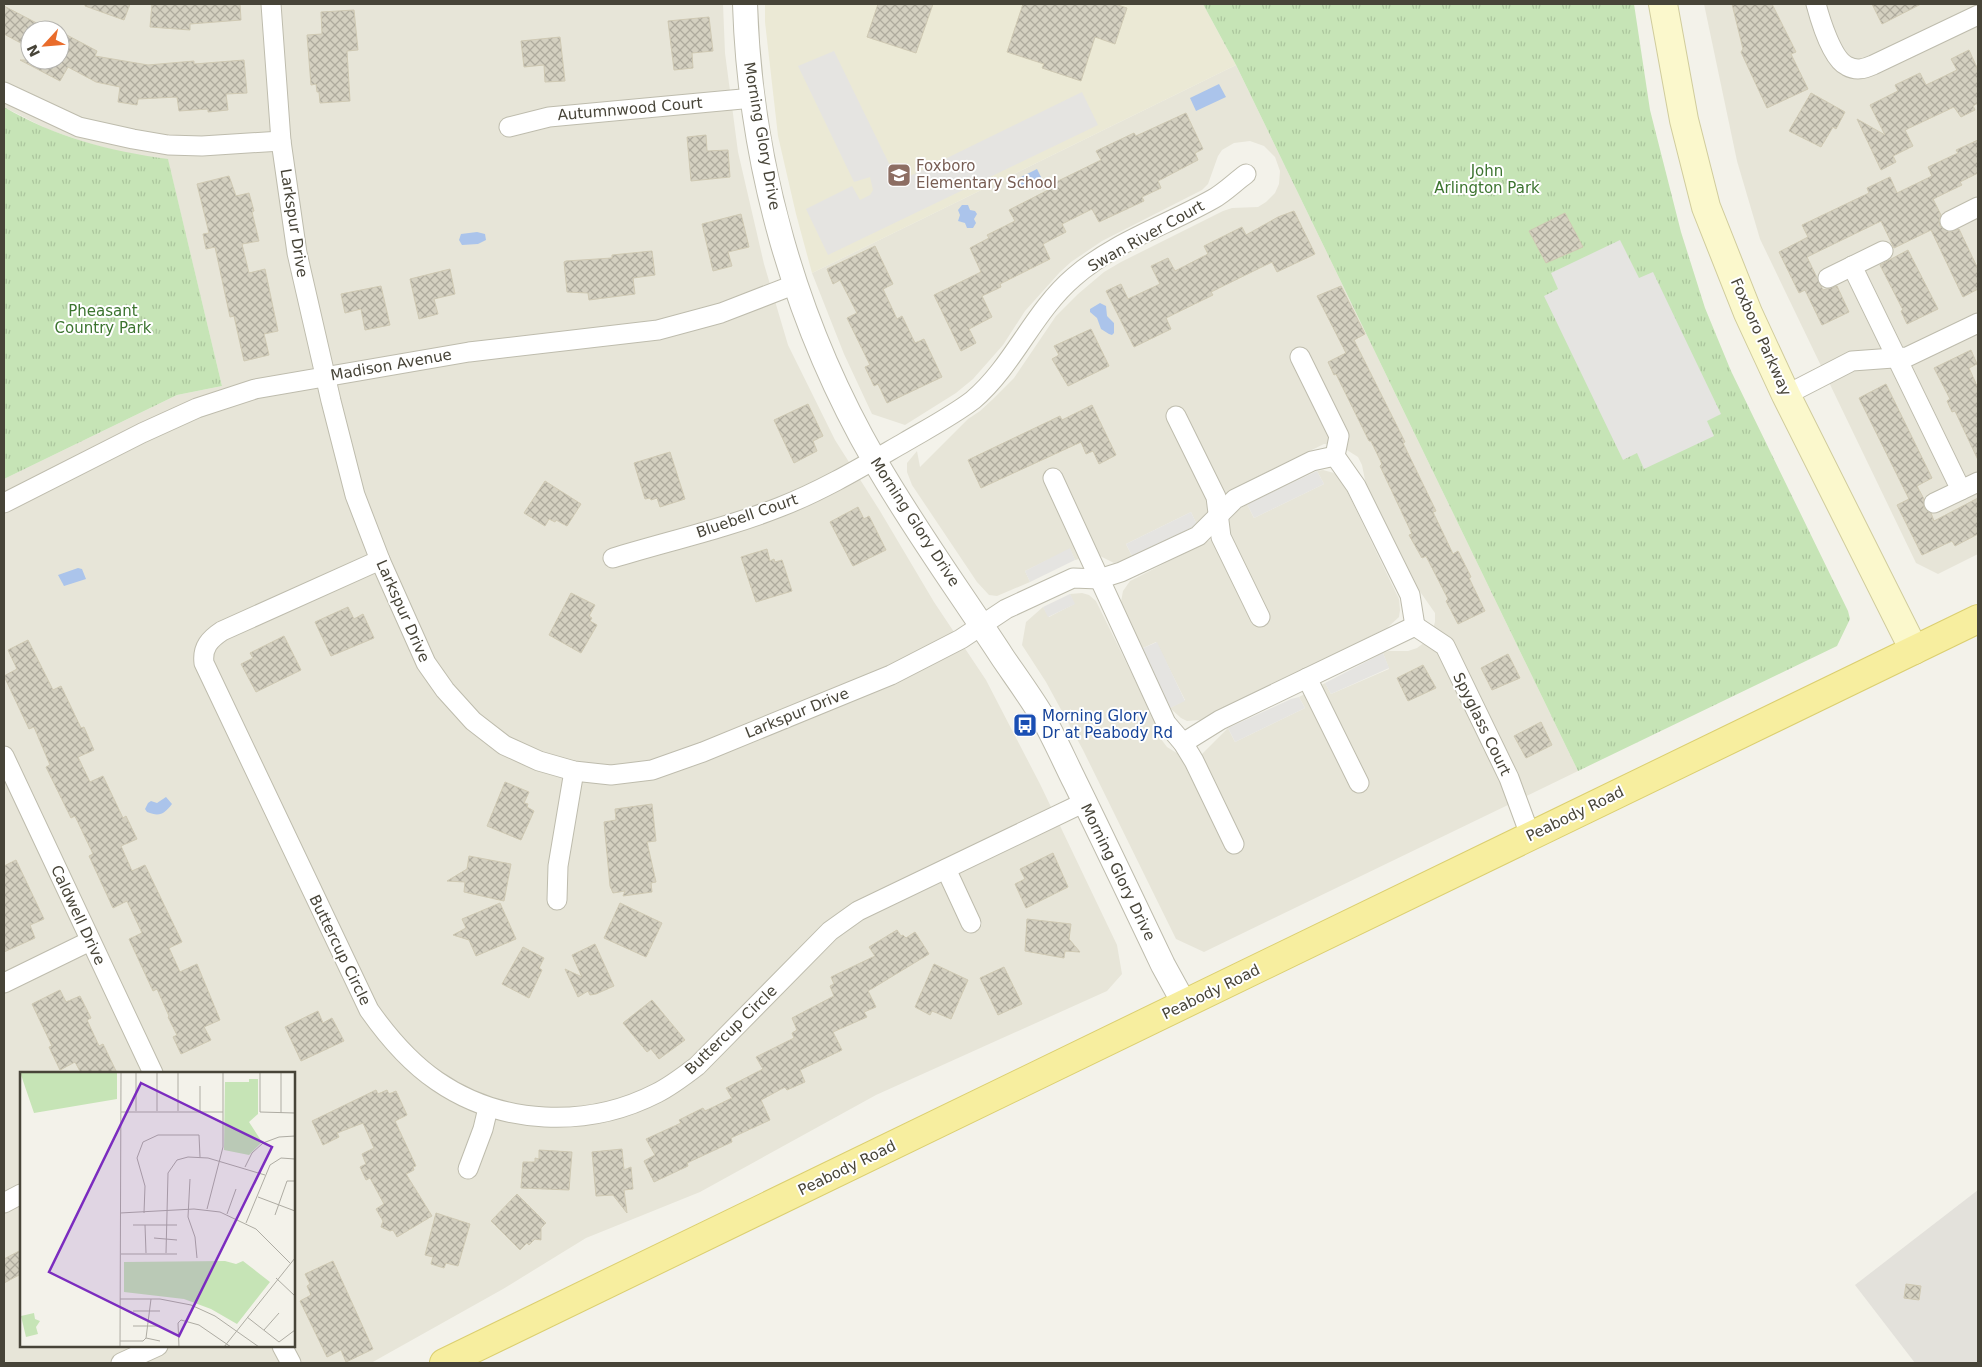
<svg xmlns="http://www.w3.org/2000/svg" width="1982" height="1367" viewBox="0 0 1982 1367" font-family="'DejaVu Sans',sans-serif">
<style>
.residential{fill:#e7e5d8;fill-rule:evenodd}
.industrial{fill:#e3e1db}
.education{fill:#ebe9d5}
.park{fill:url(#park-tufts)}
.parking{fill:#e5e4e1}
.water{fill:#abc4eb}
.building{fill:url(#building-cross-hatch);stroke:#cfc9b3}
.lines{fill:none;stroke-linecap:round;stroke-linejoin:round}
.minor-casing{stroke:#bebcad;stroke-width:21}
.tertiary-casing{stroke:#bebcad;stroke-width:26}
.secondary-casing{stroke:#d0cc9c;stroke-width:30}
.primary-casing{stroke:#dbcf70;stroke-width:30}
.minor{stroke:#fff;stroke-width:19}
.tertiary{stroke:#fff;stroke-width:24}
.secondary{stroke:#fbf8cc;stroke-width:28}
.primary{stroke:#f7ee9f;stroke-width:28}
.labels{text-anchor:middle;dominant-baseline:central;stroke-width:4;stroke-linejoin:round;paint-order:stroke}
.street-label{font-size:15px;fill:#474438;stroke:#fff}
.education-label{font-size:15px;fill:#785e54;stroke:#fff;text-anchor:start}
.park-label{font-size:15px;fill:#3c742f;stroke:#fff}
.transit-label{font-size:15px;fill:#164399;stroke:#fff;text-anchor:start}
.inset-road{fill:none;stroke:#aeaca3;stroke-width:1}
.view{fill:#7b2cbf;fill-opacity:0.15;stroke:#7b2cbf;stroke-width:2.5}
.inset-edge{fill:none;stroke:#474438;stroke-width:2.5}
</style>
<defs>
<pattern id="park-tufts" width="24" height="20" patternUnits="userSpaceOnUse" patternTransform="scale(1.25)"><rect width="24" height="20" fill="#c6e4b6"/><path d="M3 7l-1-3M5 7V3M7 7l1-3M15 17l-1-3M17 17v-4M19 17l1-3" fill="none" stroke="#abc59d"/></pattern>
<pattern id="building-cross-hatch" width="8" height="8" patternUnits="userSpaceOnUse" patternTransform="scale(1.25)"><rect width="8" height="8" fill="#d4d0c0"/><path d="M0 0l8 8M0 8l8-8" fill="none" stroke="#aeaa9d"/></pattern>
</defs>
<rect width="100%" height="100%" fill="#f3f2ea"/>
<g class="residential">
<path d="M 4,4 L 723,4 L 725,53 L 738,152 L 764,264 L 788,345 L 835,440 L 880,511 L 934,602 L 986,680 L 1040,784 L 1117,945 L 1122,974 L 1107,991 L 876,1095 L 700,1192 L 586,1238 L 503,1289 L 371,1363 L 4,1363 L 4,479 L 177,395 L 222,386 L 168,160 L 125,153 L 87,143 L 47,129 L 4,107 ZM 30,30 L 60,30 L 60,60 L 30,60 ZM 21,1073 L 294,1073 L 294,1346 L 21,1346 Z"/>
<polygon points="1704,4 1978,4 1978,554 1938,574 1916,563 1760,239 1737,161"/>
<polygon points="1236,65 1578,771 1204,952 1176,939 1083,750 1046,682 1022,645 1026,622 1043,607 1049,617 1074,604 1070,594 1082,593 1089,595 1096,601 1154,719 1161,739 1167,747 1180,755 1201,755 1228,728 1235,742 1305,708 1299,697 1325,683 1331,694 1389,669 1383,653 1389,651 1408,651 1417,648 1425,642 1431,635 1435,622 1435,613 1414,583 1366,485 1362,465 1358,457 1339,445 1324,444 1232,489 1197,525 1191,512 1126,544 1133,558 1114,563 1098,555 1075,560 1070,549 1025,571 1030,582 997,596 989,595 977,582 912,485 907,472 907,463 917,451 920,467 968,419 980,411 993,399 1014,378 1056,316 1078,294 1104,272 1121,262 1223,211 1232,208 1258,207 1266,202 1275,193 1279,184 1280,171 1275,157 1264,146 1250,141 1234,143 1222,150 1218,156 1208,184 1202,190 1102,241 1071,262 1060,272 1025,311 1003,345 973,379 956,393 905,425 872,414 844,354 812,273"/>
<polygon points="1323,470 1334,473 1343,483 1399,599 1400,610 1399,617 1387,628 1200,720 1187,721 1181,718 1170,708 1185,700 1156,642 1141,649 1122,609 1121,602 1123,591 1130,581 1136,578 1214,538 1237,511 1247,504 1254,518 1324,484 1317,471"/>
</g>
<polygon class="industrial" points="1978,1190 1978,1363 1915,1363 1855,1285"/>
<polygon class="education" points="765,4 1203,4 1236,65 812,273 796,214 778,136 765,22"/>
<g class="park">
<polygon points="1203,4 1634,4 1650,110 1681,232 1705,308 1731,371 1848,611 1850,619 1837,646 1578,771 1236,65"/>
<path d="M 4,107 C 55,137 109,151 168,159 L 222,386 L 177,395 L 4,479 Z"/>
</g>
<g class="parking">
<polygon points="834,51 898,182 1082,92 1098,125 828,255 806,209 852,186 860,200 870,195 873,190 870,177 854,182 798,66"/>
<polygon points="1620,240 1639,278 1653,272 1721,414 1707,421 1714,436 1644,469 1637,453 1623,460 1544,296 1558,289 1551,273"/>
<polygon points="1317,471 1324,484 1254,518 1247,504"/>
<polygon points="1191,512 1197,525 1133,558 1126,544"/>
<polygon points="1070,548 1075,560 1030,582 1025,571"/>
<polygon points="1070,594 1075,604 1048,617 1043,607"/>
<polygon points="1157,642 1185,701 1170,708 1141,649"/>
<polygon points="1383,653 1389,668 1331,694 1325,683"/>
<polygon points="1299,697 1305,708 1235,742 1228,728 1291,699"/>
</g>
<g class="water">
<polygon points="1219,84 1226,97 1196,111 1190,98"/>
<polygon points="1037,169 1042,179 1034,183 1033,188 1028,186 1020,190 1015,180"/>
<polygon points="962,205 968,205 970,210 975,211 977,214 974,219 976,223 973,228 967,228 965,223 958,221 960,215 958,210"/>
<polygon points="477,232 485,234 486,240 478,244 462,245 459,240 461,234"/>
<polygon points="1100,303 1106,306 1107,316 1114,323 1114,333 1112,335 1109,334 1101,329 1097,318 1090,312 1090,309"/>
<polygon points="78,568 82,569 86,579 64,586 58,575"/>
<path d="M 166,797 L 172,804 C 164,814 160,817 147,812 L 145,809 L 148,803 L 151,801 L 157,803 Z"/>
</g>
<g class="building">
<polygon points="85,4 130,4 124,20 85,6"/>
<polygon points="152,4 240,4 241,20 190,24 190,30 150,27"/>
<polygon points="878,4 933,4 916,53 867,37"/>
<polygon points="1023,4 1115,4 1127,8 1115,44 1095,37 1081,81 1042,68 1044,64 1007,52"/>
<polygon points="1732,4 1772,4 1796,52 1791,54 1808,89 1767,108 1741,52 1743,49"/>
<polygon points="1872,4 1921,4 1882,24"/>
<polygon points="4,6 50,30 30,30 30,48 4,34"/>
<polygon points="354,10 358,50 347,51 350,101 320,103 319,92 317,92 316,84 311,85 307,35 322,34 321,12"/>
<polygon points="709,17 713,51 692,53 693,68 674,70 668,21"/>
<polygon points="65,34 97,51 95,56 148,65 194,61 194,64 244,60 247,93 226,94 228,110 208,112 208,109 179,111 177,97 138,99 137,105 118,102 120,87 96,82 68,67 60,81 20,60 60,60 60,42"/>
<polygon points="560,37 565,81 545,82 544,65 524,67 521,41"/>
<polygon points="1969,50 1978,70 1978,103 1973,106 1975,110 1961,117 1954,107 1905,130 1913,146 1893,156 1896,162 1881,170 1857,119 1885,135 1870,105 1898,91 1895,85 1920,73 1926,85 1957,70 1951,59"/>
<polygon points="1811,93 1845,112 1836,129 1833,127 1821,147 1789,131"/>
<polygon points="1186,113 1203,149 1195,153 1198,160 1158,181 1161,188 1142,197 1144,201 1099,222 1092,209 1062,224 1066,232 1043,244 1050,259 1000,284 1001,287 982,296 992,317 969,329 976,343 961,351 934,295 981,272 970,248 989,238 987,235 1015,221 1009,210 1056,186 1054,183 1101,160 1096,151 1134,133 1136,136"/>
<polygon points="706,135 707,151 728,150 730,177 691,181 687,137"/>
<polygon points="1978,140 1978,173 1960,182 1962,185 1933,199 1941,215 1939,221 1940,226 1949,232 1959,229 1978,269 1978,289 1963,297 1931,230 1894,248 1881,221 1807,257 1823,290 1837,286 1849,312 1822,325 1805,290 1799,293 1779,252 1808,237 1802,225 1869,193 1867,188 1890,177 1897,193 1932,176 1928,167 1958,153 1956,150"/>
<polygon points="229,176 236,196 249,193 254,211 252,212 259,241 242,244 249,273 265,269 278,331 264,334 269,355 244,361 234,316 230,317 215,247 206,249 203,234 209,233 197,184"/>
<polygon points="1294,211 1315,254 1277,272 1272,262 1211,292 1213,295 1166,318 1171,329 1134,347 1106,291 1121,284 1128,299 1160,284 1151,266 1168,258 1175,271 1208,254 1204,246 1242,227 1246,235 1278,217"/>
<polygon points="1565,213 1583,247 1546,263 1529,231"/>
<polygon points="741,214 749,247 728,252 732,266 713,271 702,224"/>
<polygon points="875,246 893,284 883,289 897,319 902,316 915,343 924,339 942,377 887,403 878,384 874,386 865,367 870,365 847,318 857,313 840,280 833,284 827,269"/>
<polygon points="1908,250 1938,309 1907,324 1901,311 1903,310 1880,265"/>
<polygon points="652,251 655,275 633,278 635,294 589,300 588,293 567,292 564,262 566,261 612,258 612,255"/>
<polygon points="450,269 455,294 434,299 438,314 419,319 410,279"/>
<polygon points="381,286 390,325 365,330 361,309 345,313 341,294"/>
<polygon points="1341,286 1365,334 1354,340 1405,442 1403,443 1436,511 1433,512 1453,554 1458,551 1471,577 1469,578 1485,611 1458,624 1446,601 1448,599 1426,556 1422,558 1409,535 1412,534 1380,466 1382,464 1371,441 1369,441 1336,374 1334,375 1328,362 1346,353 1317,296"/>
<polygon points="1091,329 1109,366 1068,386 1052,359 1059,355 1054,346"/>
<polygon points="1971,350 1977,364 1969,368 1978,388 1978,460 1955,411 1952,412 1947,401 1950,399 1934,368"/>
<polygon points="1886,384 1932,478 1917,486 1924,499 1924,508 1931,513 1934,521 1978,498 1978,534 1955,546 1952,541 1922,555 1897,505 1909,499 1859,398"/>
<polygon points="808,404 823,436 813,441 817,451 794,463 774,420"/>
<polygon points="1092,405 1116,455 1099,464 1093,451 1086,454 1081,442 981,488 968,460 1060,416 1062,420"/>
<polygon points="670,452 685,499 660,507 657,498 651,500 650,498 645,499 634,463"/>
<polygon points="545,481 581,504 567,526 556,520 555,522 549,519 545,526 524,513"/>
<polygon points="858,507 864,519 869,516 886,550 853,566 830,522"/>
<polygon points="767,549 770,561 774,559 775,562 782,560 792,591 756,602 741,557"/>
<polygon points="571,593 595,605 589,616 592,618 590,621 597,625 581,653 549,635"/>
<polygon points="348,607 354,619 363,614 374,638 331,656 315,622"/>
<polygon points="284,636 301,670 256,692 241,664 253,658 250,653"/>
<polygon points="28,640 53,690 61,686 81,728 84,727 94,750 78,757 90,782 103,776 123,818 126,816 137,839 121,846 132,871 145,865 168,913 182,942 169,948 180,972 197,964 220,1020 204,1027 211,1040 181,1054 173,1037 177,1035 168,1017 169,1016 157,989 153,991 129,939 142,933 127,901 113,908 89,856 93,854 75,816 71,818 46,767 50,765 34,727 29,729 4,676 17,669 8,650"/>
<polygon points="1508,654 1520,678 1492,690 1481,668"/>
<polygon points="1423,665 1436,688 1408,701 1397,678"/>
<polygon points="1541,722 1552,745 1526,758 1514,736"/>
<polygon points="505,782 529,792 524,803 528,804 527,807 534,811 521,840 487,826"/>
<polygon points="652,804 656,841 647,842 656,882 651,883 652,892 623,896 625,891 613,893 610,886 604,822 616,820 615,809"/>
<polygon points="1053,853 1068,887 1026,908 1015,884 1025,879 1020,869"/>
<polygon points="469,856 511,864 504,901 464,892 465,882 447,881 467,869"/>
<polygon points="16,860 44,919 30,925 35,938 4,952 4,866"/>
<polygon points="500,903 516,939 476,956 469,940 453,935 466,928 462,919"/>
<polygon points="620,903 662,923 646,957 604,938"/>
<polygon points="1027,919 1071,924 1069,939 1080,952 1065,951 1064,958 1025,951"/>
<polygon points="897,930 901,936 903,935 906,938 915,932 929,954 868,991 876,1007 864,1012 867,1017 833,1032 842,1050 800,1070 805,1082 787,1090 785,1087 761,1100 770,1120 731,1138 732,1142 687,1163 688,1166 654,1182 644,1161 655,1155 646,1139 681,1123 679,1120 703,1108 705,1111 732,1098 726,1088 763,1069 756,1057 794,1038 792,1033 797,1030 792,1018 834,996 830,986 834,984 831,977 875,956 869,947"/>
<polygon points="595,944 614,986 596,994 590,995 588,991 578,997 565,969 582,977 572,955"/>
<polygon points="523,947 544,958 539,968 542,970 529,998 502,984"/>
<polygon points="934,964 968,980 951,1019 932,1011 930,1015 915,1007"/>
<polygon points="1004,967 1022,1004 998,1015 980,978"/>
<polygon points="60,990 66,1002 80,996 91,1018 87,1020 99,1046 103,1044 117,1073 81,1073 75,1062 60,1070 49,1047 52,1046 32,1004"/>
<polygon points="652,1000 685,1040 659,1059 651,1049 647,1052 623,1023"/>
<polygon points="318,1011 323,1023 332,1018 344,1041 301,1061 285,1027"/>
<polygon points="376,1090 378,1094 387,1090 389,1094 396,1091 407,1115 395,1121 416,1166 413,1167 414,1170 406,1174 432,1216 397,1237 393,1230 390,1231 381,1227 383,1221 376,1209 384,1204 370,1178 366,1180 360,1167 366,1164 362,1154 374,1148 363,1123 337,1133 339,1137 323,1145 312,1121"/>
<polygon points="622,1149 624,1170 631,1167 633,1189 624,1190 627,1213 613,1195 596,1196 592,1152"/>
<polygon points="539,1150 572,1152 569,1190 521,1188 523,1162 535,1162 535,1158 539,1159"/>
<polygon points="517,1194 546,1223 541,1228 541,1240 535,1239 529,1245 527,1243 520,1250 491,1221"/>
<polygon points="436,1213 470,1224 458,1266 446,1263 444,1268 431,1264 433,1257 425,1255"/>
<polygon points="21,1250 21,1274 4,1283 4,1259"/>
<polygon points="333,1261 373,1349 346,1362 341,1350 327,1357 300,1301 311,1295 307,1286 310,1284 305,1274"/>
<polygon points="1906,1284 1921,1286 1919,1300 1904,1298"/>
</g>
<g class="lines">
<g class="minor-casing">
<g id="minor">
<polyline points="271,4 281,141 297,253 331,401 355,495 380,560 426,663 445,690 473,721 504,745 539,761 574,771 611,775 652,770 703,752 891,675 961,639 1006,609 1073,578 1099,579 1121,572 1198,536 1235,499 1312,461 1335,456"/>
<path d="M 1816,4 C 1820,19 1832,59 1847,66 C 1856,71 1864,69 1873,65 L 1978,15"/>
<polyline points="4,92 79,127 133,139 168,145 202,146 281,141"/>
<polyline points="509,127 549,117 753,98"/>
<polyline points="1950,221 1978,207"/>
<polyline points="1852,266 1961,490"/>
<polyline points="1828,278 1883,251"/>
<polyline points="1300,357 1339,436 1335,456 1356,486 1410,595 1415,626"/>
<polyline points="1786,395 1852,361 1907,357 1978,323"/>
<polyline points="1176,416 1216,497 1221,537 1260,617"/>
<polyline points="1053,478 1166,723 1183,743 1194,761 1234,844"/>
<polyline points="4,503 142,433 197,408 255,389 469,352 658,330 721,313 796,284"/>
<polyline points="1934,503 1978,482"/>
<path d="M 613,558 C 669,541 727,528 780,507 C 824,490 865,465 905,442 C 927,429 952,416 973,400 C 1014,365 1033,312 1074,277 C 1114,242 1167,225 1213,199 C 1224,193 1235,182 1246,174"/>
<path d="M 380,560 L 222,631 C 210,639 202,647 204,663 L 369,1010 C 388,1037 409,1062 437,1081 C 501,1125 587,1129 657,1093 C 671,1086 684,1076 697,1066 L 830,931 L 858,911 L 1085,802"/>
<polyline points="1415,626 1445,646 1509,778 1530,835"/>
<polyline points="1307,678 1359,783"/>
<polyline points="1183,743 1220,720 1415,626"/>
<polyline points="4,756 153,1073"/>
<polyline points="946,869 971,923"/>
<polyline points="557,900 558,866 574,771"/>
<polyline points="4,983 90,941"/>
<polyline points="468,1169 483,1129 488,1108"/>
<polyline points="4,1203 21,1194"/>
<polyline points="282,1346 291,1363"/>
<polyline points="121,1363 158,1346"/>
</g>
</g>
<g class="tertiary-casing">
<path id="tertiary" d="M 745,4 C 750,163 795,323 875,461 C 914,529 960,592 1003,658 C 1016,677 1030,696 1042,716 C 1054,737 1064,760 1075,782 C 1105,843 1134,904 1163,965 L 1185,1005"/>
</g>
<g class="secondary-casing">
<polyline id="secondary" points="1663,4 1684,120 1706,207 1748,313 1786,395 1914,650"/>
</g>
<g class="primary-casing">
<polyline id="primary" points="444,1363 1978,619"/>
</g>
<use href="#minor" class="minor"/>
<use href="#tertiary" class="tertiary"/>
<use href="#secondary" class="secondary"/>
<use href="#primary" class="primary"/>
</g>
<defs>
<g id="school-square" transform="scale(1.25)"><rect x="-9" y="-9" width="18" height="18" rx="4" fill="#8d6e63" stroke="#fff"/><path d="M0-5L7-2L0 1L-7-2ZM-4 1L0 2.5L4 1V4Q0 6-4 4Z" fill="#fff"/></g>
<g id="bus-square" transform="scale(1.25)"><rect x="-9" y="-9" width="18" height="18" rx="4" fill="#1a4fb4" stroke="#fff"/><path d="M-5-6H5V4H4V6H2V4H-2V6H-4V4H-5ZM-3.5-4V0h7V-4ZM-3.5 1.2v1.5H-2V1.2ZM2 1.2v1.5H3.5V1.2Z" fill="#fff"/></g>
</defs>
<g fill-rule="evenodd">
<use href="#school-square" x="899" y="175"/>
<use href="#bus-square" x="1025" y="725"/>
</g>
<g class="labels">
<g class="street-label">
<text transform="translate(630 109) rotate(-5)">Autumnwood Court</text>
<text transform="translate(762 136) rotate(80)">Morning Glory Drive</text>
<text transform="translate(294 223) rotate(81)">Larkspur Drive</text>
<text transform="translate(1146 236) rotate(-29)">Swan River Court</text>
<text transform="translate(1761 337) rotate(66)">Foxboro Parkway</text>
<text transform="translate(391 365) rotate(-10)">Madison Avenue</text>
<text transform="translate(747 516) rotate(-19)">Bluebell Court</text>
<text transform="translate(915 522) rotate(57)">Morning Glory Drive</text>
<text transform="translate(403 611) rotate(66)">Larkspur Drive</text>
<text transform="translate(797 713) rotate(-22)">Larkspur Drive</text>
<text transform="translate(1482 724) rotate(64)">Spyglass Court</text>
<text transform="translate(1575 814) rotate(-26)">Peabody Road</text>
<text transform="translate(1118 872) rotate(64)">Morning Glory Drive</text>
<text transform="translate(78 915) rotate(65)">Caldwell Drive</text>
<text transform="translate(340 950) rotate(64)">Buttercup Circle</text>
<text transform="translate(1211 992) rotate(-26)">Peabody Road</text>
<text transform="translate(731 1030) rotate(-44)">Buttercup Circle</text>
<text transform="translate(847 1168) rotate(-26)">Peabody Road</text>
</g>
<g class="education-label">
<text x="916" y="166">Foxboro<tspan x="916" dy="17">Elementary School</tspan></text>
</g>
<g class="park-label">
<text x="1487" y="171">John<tspan x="1487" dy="17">Arlington Park</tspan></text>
<text x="103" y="311">Pheasant<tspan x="103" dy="17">Country Park</tspan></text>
</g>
<g class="transit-label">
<text x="1042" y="716">Morning Glory<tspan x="1042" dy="17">Dr at Peabody Rd</tspan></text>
</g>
</g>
<g transform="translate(20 1072)">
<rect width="275" height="275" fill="#f3f2ea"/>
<path d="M 14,241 L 15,247 L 20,249 L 16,255 L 18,262 L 6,265 L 1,244 Z" fill="#c6e4b6"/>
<path d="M 0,0 L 97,0 L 97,27 L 14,41 ZM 229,7 L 238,7 L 238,42 L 229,50 L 242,70 L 229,83 L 204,78 L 205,10 L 229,10 ZM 205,189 L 216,192 L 223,189 L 250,210 L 217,252 L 191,237 L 164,227 L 104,220 L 104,190 Z" fill="#c6e4b6"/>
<path class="inset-road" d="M 137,0 L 137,39M 240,0 L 240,40 L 275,41M 261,0 L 261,41M 180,14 L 180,40M 116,39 L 116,0M 158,39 L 158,0M 101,40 L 203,40M 225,95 L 232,81 L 243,71 L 259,65 L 275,64M 170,107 L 168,145 L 175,165 L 177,186M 238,125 L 275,139M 187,137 L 203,75 L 203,0M 100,141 L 174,137 L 200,140 L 236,157 L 270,191M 124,141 L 125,114 L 117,86 L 123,70 L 138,63 L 179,63 L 180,85M 207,142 L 216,117M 255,143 L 267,109 L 275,109M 226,151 L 250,93 L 261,86 L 275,87M 113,153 L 157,153M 125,153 L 126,181M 134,166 L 157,168M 146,181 L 148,101 L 157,88 L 168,85 L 188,86 L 245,103M 101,182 L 157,182M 256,206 L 275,224M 100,227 L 140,227 L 171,233 L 195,244 L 239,275M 113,239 L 140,239M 227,245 L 259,270 L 275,258M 113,254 L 140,254M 244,258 L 259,241M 126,266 L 131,227M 100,269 L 123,269 L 126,266 L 140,269M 100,275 L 101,0M 159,275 L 158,251 L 161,248 L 179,253 L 211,275M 204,275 L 275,186"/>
<path class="view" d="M 121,11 L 252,75 L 159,264 L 29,200 Z"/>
<rect width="275" height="275" class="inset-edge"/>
</g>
<rect width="1982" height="1367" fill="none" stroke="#474438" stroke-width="10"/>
<g transform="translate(45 45) rotate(244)"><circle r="24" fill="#ffffff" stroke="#b5b4af"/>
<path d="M0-4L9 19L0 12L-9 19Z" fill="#e96c2b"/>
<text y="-8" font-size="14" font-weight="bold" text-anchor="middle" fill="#474438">N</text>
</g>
</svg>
